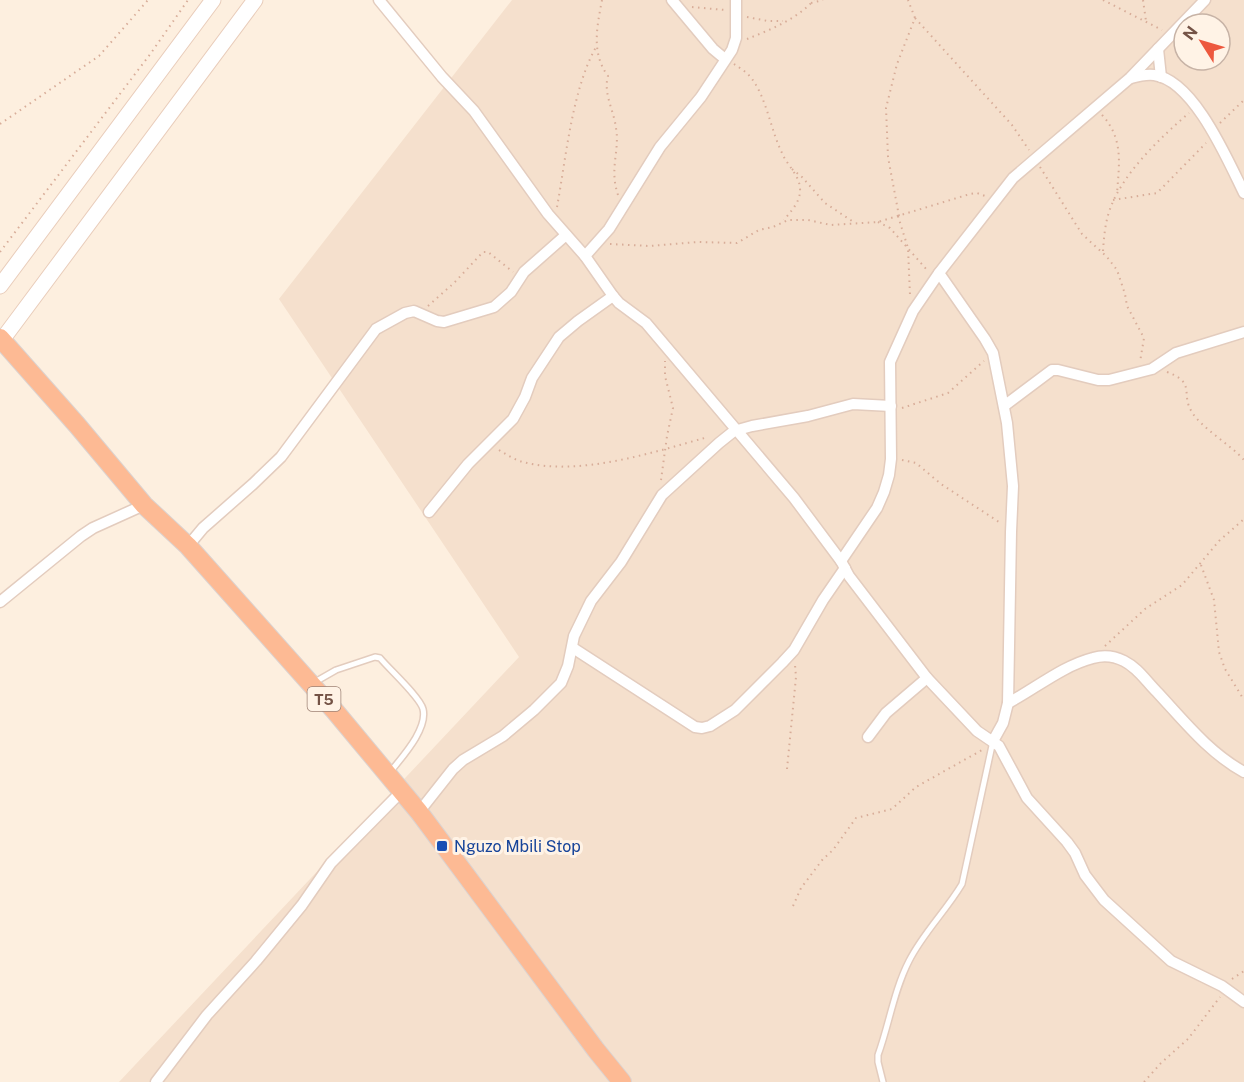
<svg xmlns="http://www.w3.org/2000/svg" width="1244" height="1082" viewBox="0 0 1244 1082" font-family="'Public Sans',sans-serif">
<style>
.residential{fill:#f5e0cd;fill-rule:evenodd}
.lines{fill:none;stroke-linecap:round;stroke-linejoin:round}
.service-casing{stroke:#e3ccbe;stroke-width:8}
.minor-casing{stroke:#e3ccbe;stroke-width:13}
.secondary-casing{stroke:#e9cdbb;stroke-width:17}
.trunk-casing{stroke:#dbd2cf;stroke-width:20}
.path{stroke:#d8ad99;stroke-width:2;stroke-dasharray:1.5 4.5;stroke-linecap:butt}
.service{stroke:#fff;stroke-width:5}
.minor{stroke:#fff;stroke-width:10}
.secondary{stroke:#fff;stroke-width:15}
.trunk{stroke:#fdba94;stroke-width:18}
.transit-dot{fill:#1a4fb4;stroke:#fff3e6;stroke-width:2}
.labels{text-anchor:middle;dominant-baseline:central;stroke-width:6;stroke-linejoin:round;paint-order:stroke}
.shield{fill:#fff3e6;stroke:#9e8376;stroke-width:1.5}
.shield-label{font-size:15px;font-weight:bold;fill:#745346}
.transit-label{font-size:16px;fill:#164399;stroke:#fff3e6;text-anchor:start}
</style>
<rect width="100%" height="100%" fill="#fdefdf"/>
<path class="residential" d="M 512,0 L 1244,0 L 1244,1082 L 119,1082 L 519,657 L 279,299 ZM 1184,24 L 1220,24 L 1220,60 L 1184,60 Z"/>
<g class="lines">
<g class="service-casing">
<g id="service">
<path d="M 315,682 L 336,670 L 375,657 L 380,658 C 390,670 420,697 423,709 C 428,729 402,757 391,771"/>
<path d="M 883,1082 L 878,1062 L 878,1055 C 889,1025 894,990 909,961 C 923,933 946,911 962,884 L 993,741"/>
</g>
</g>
<g class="minor-casing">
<g id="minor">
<polyline points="379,0 442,77 474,111 548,214 585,256 613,296 619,303 646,323 794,498 841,561 849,576 927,678 977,731 999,746 1027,798 1067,842 1075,853 1085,875 1104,900 1171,961 1222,986 1244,1002"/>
<polyline points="672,0 713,49 725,59"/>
<polyline points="1158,49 1161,77"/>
<path d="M 1131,78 C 1138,76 1146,74 1154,75 C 1194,80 1228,161 1244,193"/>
<polyline points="585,256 609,229 660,147 701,97 732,50 736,38 736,0"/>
<polyline points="939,273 985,339 993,353 1007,423 1013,486 1011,532 1008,703 1003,723 993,741"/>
<polyline points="1004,406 1052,370 1058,370 1098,380 1109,380 1152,369 1176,353 1244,332"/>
<polyline points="429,512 468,464 513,419 525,397 532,378 559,337 578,321 613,296"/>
<polyline points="188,546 203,528 253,484 281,457 376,329 405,313 414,311 437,321 444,322 494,307 511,292 524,272 566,235"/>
<polyline points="841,561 877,508 884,492 889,475 891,459 890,362 913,311 939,273 1013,178 1130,78 1205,0"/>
<polyline points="0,602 81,536 93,528 144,505"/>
<polyline points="573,648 695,727 702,728 710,726 735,710 782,663 794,650 823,600 845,568"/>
<path d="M 1008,703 C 1035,689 1062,666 1093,658 C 1103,655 1114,656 1124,661 C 1138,668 1146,681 1157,692 C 1184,721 1209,753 1244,772"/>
<polyline points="868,737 886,713 927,678"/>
<polyline points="419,812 453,769 463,760 503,736 534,710 561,683 568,666 574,636 591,601 621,562 662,495 719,443 734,431 752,426 808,416 853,404 891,406"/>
<polyline points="156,1082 207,1015 256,961 302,905 331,863 401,792"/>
</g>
</g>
<g class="secondary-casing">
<g id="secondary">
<polyline points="0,286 213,0"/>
<polyline points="2,340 255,0"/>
</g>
</g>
<g class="trunk-casing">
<polyline id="trunk" points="0,338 77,425 144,505 188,546 334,710 419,812 596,1050 622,1082"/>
</g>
<g class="path">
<path d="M 602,0 C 597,27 591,53 608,76 C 603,93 614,111 616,128 C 620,151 609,168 618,195"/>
<polyline points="1103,0 1162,30"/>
<polyline points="1143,0 1146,21"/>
<polyline points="811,3 823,0"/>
<polyline points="692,7 725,10"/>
<polyline points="747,17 768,21 783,21"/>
<polyline points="915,18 1012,125 1029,150"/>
<path d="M 747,39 C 770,30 797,19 814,0"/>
<path d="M 734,64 C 740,68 747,72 752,79 C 767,99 771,132 783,155 C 788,166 799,175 800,188 C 801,201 792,210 784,220"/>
<path d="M 1102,115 C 1124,139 1119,164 1117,194"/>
<polyline points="1220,123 1244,100"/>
<polyline points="0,124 99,56 148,0"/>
<polyline points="1040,167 1082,234 1107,257 1117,270 1125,294 1127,306 1144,338 1140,362"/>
<polyline points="792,169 802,177 825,203 855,223"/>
<polyline points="1113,200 1157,193 1206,143"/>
<path d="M 557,207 C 566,158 572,90 596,47"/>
<polyline points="898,216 908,248 910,295"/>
<polyline points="899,216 888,157 886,108 897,64 915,18 908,0"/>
<polyline points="878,222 890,228 927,270"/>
<polyline points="610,244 649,246 698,242 737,243 759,230 773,227 788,220 808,220 831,225 878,222 970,194 977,193 985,196"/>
<path d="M 1103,251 C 1104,237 1105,223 1110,209 C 1123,173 1160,138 1189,113"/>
<polyline points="0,252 151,53 188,0"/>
<polyline points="428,306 454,283 483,252 488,252 513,272"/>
<path d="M 1167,372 C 1197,383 1180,394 1192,412 C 1200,427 1231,445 1244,460"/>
<polyline points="902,408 948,393 984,361"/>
<path d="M 499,450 C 507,455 515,460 523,462 C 579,477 654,452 708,437"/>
<polyline points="902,460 916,463 941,484 999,522"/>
<polyline points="661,480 667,436 673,408 665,376 665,361"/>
<polyline points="1201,565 1214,600 1219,652 1225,669 1244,700"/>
<polyline points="1105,646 1145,609 1182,585 1219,541 1244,519"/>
<polyline points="787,769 796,677 795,665"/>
<polyline points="793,906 801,888 823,859 833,850 856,818 892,809 916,787 982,750"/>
<polyline points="1232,979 1244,971"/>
<polyline points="1144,1082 1161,1063 1188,1039 1220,997"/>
</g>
<use href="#service" class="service"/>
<use href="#minor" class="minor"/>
<use href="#secondary" class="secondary"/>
<use href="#trunk" class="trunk"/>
</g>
<rect class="transit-dot" x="436" y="840" width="12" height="12" rx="3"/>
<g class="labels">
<rect class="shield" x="307.5" y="687" width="33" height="24" rx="4.5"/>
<g class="shield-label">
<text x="324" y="699">T5</text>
</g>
<g class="transit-label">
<text x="454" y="846">Nguzo Mbili Stop</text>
</g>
</g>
<g transform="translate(1202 42) rotate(307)"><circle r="28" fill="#fff3e6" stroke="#c7b3a6" stroke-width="1.5"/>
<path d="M0-4.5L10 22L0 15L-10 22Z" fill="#ed583e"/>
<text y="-9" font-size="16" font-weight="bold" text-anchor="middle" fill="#745346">N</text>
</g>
</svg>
